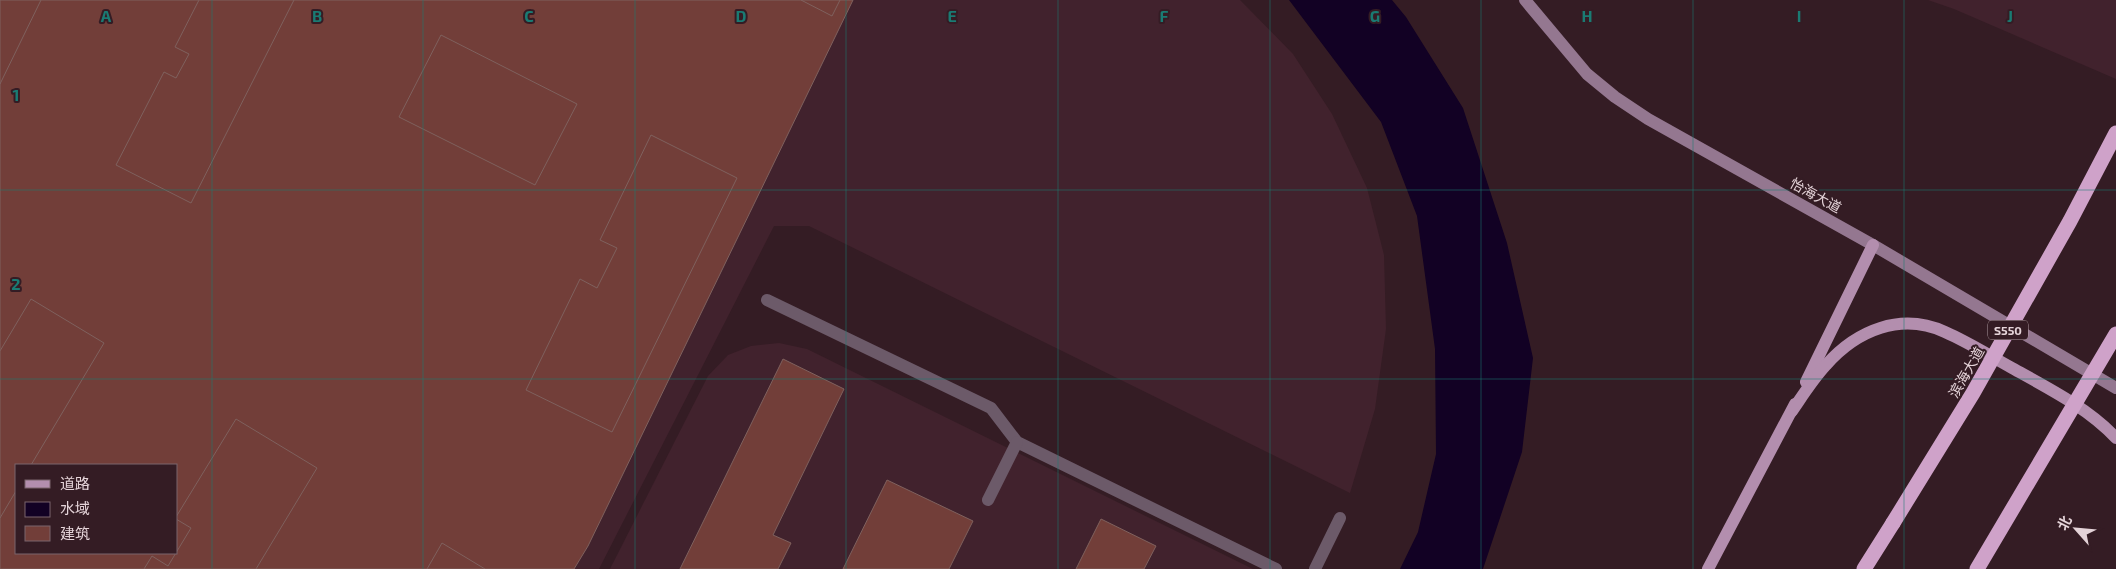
<svg xmlns="http://www.w3.org/2000/svg" width="2116" height="569" viewBox="0 0 2116 569" font-family="'Exo 2','Noto Sans SC',sans-serif">
<style>
.built{fill:#41222d;fill-rule:evenodd}
.water{fill:#120124}
.building{fill:#723e39;stroke:#7f615e;fill-rule:evenodd}
.lines{fill:none;stroke-linecap:round;stroke-linejoin:round}
.lane{stroke:#6c5a69;stroke-width:12}
.street{stroke:#6c5a69;stroke-width:12}
.secondary{stroke:#947790;stroke-width:12}
.primary{stroke:#b38eae;stroke-width:12}
.highway{stroke:#cfa2c9;stroke-width:15}
.highway-bridge{stroke:#cfa2c9;stroke-width:15}
.grid{fill:none;stroke:#1a7b73;stroke-width:1;stroke-opacity:0.55}
.labels{text-anchor:middle;dominant-baseline:central;stroke-width:4;stroke-linejoin:round;paint-order:stroke}
.shield{fill:#341c24;stroke:#af9ca2;stroke-width:1}
.shield-label{font-size:12px;font-weight:bold;fill:#e4d3d8}
.street-label{font-size:14px;fill:#e4d3d8;stroke:#341c24}
.grid-label{font-size:16px;text-anchor:middle;font-weight:bold;fill:#1a7b73;stroke:#341c24;stroke-width:4;stroke-linejoin:round;paint-order:stroke}
</style>
<rect width="100%" height="100%" fill="#341c24"/>
<g class="built">
<path d="M 0,0 L 1240,0 L 1293,54 L 1332,114 L 1367,188 L 1384,255 L 1386,329 L 1375,409 L 1350,493 L 809,226 L 774,226 L 599,569 L 0,569 ZM 16,465 L 176,465 L 176,553 L 16,553 Z"/>
<polygon points="1928,0 2116,0 2116,79 1954,9"/>
<polygon points="779,343 807,349 1253,569 610,569 708,376 728,355 751,346"/>
</g>
<polygon class="water" points="1289,0 1392,0 1406,17 1463,108 1507,243 1533,358 1522,452 1483,569 1400,569 1418,532 1436,454 1435,349 1417,216 1381,122"/>
<g class="building">
<path d="M 0,0 L 853,0 L 588,546 L 574,569 L 0,569 ZM 16,465 L 176,465 L 176,553 L 16,553 Z"/>
<polygon points="0,0 41,0 0,84"/>
<polygon points="199,0 294,0 191,203 116,165 164,72 176,78 189,54 175,47"/>
<polygon points="801,0 840,0 832,16"/>
<polygon points="441,35 577,104 535,185 399,117"/>
<polygon points="651,135 737,178 612,432 526,390 580,279 597,288 617,248 600,240"/>
<polygon points="31,299 104,343 31,465 16,465 16,491 0,518 0,351"/>
<polygon points="783,359 844,389 773,535 791,543 778,569 680,569"/>
<polygon points="236,419 317,468 256,569 144,569 152,556 168,566 191,528 176,519 176,517"/>
<polygon points="887,480 973,521 949,569 843,569"/>
<polygon points="1101,519 1156,546 1144,569 1076,569"/>
<polygon points="442,543 485,569 427,569"/>
</g>
<g class="lines">
<g class="lane">
<polyline points="767,300 991,408 1017,442 1276,569"/>
<polyline points="988,500 1017,442"/>
</g>
<polyline class="street" points="1315,569 1340,518"/>
<polyline class="secondary" points="1525,0 1587,74 1615,97 1648,119 1873,245 2116,388"/>
<g class="primary">
<polyline points="1806,382 1873,245"/>
<path d="M 1792,411 C 1803,395 1813,379 1826,365 C 1857,330 1901,312 1945,332 C 1968,342 1990,356 2012,368 C 2048,388 2088,408 2116,438"/>
<polyline points="1708,569 1795,404"/>
</g>
<polyline class="highway" points="1864,569 1893,523"/>
<g class="highway-bridge">
<polyline points="1893,523 1973,393 2070,221 2116,133"/>
<polyline points="1977,569 2116,334"/>
</g>
</g>
<path class="grid" d="M 212,0 L 212,569M 423,0 L 423,569M 635,0 L 635,569M 846,0 L 846,569M 1058,0 L 1058,569M 1270,0 L 1270,569M 1481,0 L 1481,569M 1693,0 L 1693,569M 1904,0 L 1904,569M 0,190 L 2116,190M 0,379 L 2116,379"/>
<g class="labels">
<rect class="shield" x="1988" y="320.5" width="40" height="19" rx="4"/>
<g class="shield-label">
<text x="2008" y="330">S550</text>
</g>
<g class="street-label">
<text transform="translate(1816 195) rotate(29)">怡海大道</text>
<text transform="translate(1966 372) rotate(-60)">滨海大道</text>
</g>
</g>
<g class="grid-label">
<text x="106" y="22">A</text>
<text x="317" y="22">B</text>
<text x="529" y="22">C</text>
<text x="741" y="22">D</text>
<text x="952" y="22">E</text>
<text x="1164" y="22">F</text>
<text x="1375" y="22">G</text>
<text x="1587" y="22">H</text>
<text x="1799" y="22">I</text>
<text x="2010" y="22">J</text>
<text x="16" y="101">1</text>
<text x="16" y="290">2</text>
</g>
<rect x="15" y="464" width="162" height="90" fill="#341c24" stroke="#7a656c"/>
<rect x="25" y="480" width="25" height="8" fill="#b38eae" stroke="#7a656c"/>
<text x="60" y="489" font-size="15" fill="#e4d3d8">道路</text>
<rect x="25" y="502" width="25" height="15" fill="#120124" stroke="#7a656c"/>
<text x="60" y="514" font-size="15" fill="#e4d3d8">水域</text>
<rect x="25" y="526" width="25" height="15" fill="#723e39" stroke="#7a656c"/>
<text x="60" y="539" font-size="15" fill="#e4d3d8">建筑</text>
<g transform="translate(2076 529) rotate(297)" stroke="#341c24" stroke-width="4" paint-order="stroke">
<path d="M0-4L9 19L0 12L-9 19Z" fill="#e4d3d8"/>
<text y="-8" font-size="14" font-weight="bold" text-anchor="middle" fill="#e4d3d8">北</text>
</g>
</svg>
